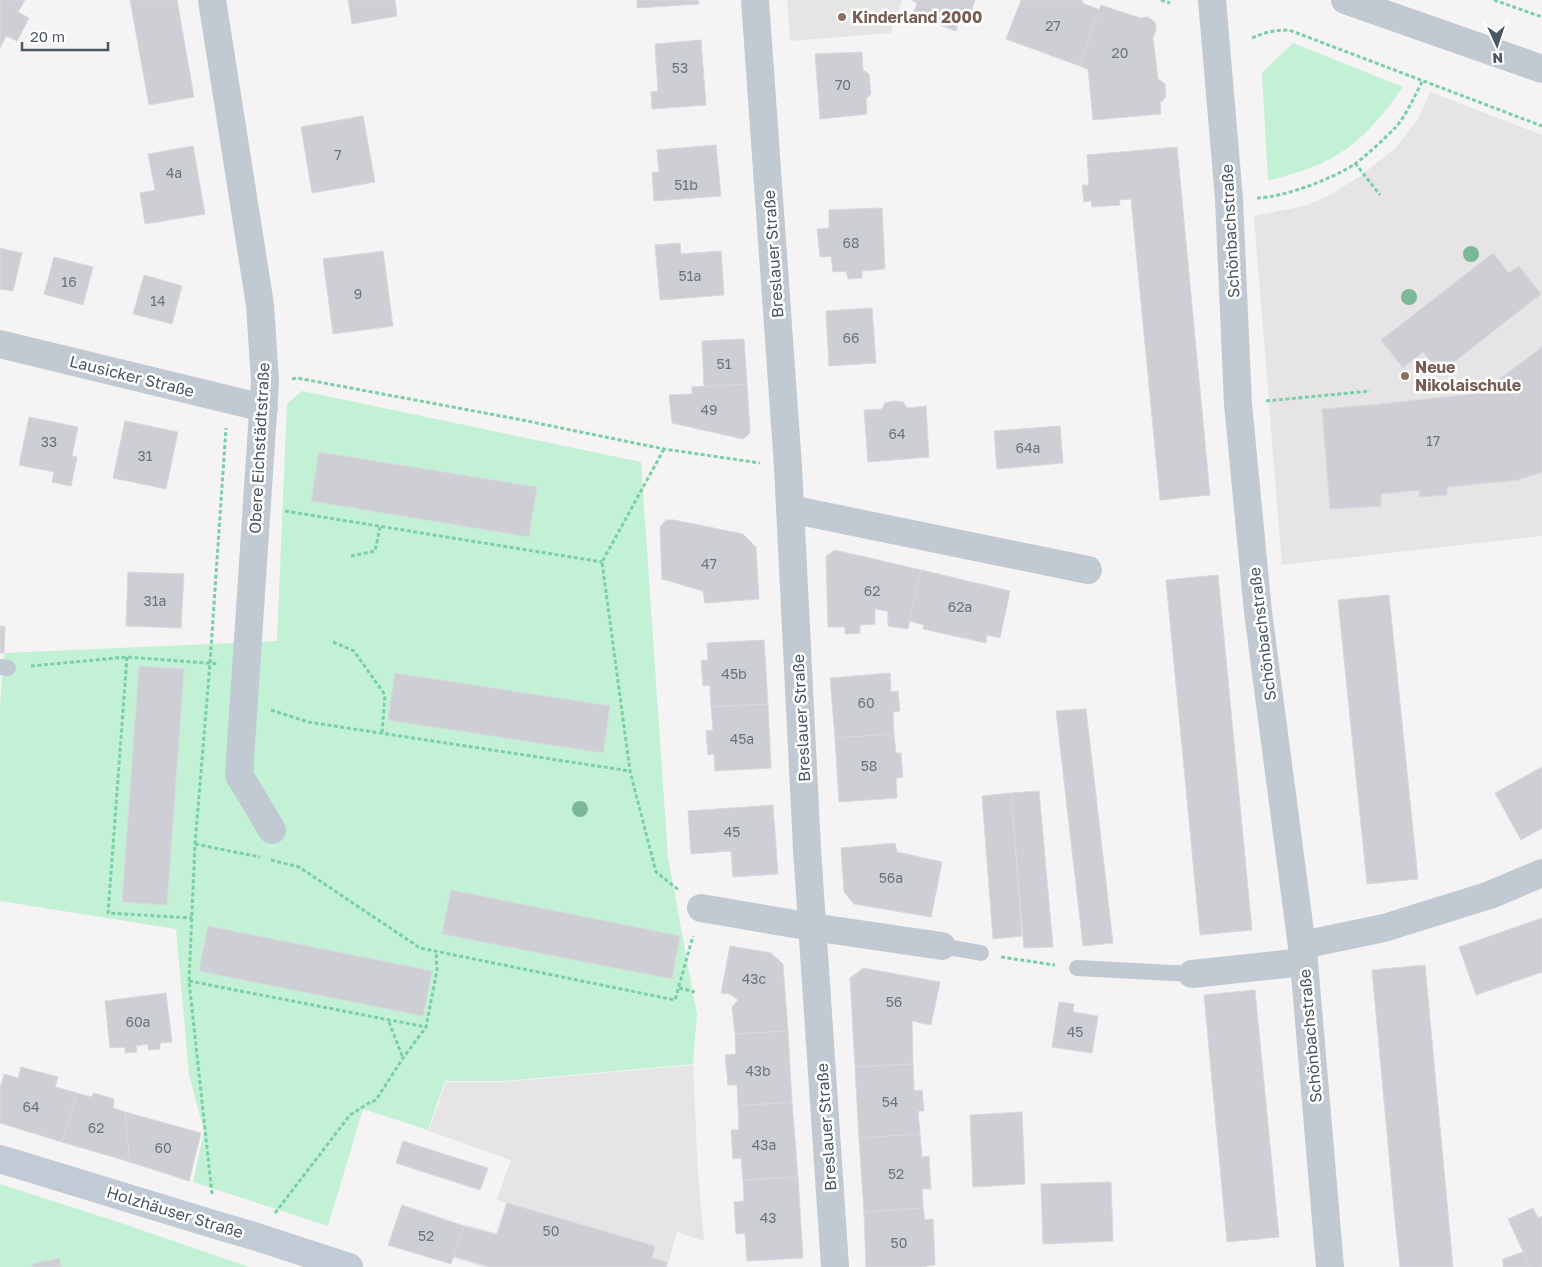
<svg xmlns="http://www.w3.org/2000/svg" width="1542" height="1267" viewBox="0 0 1542 1267" font-family="'Golos Text',sans-serif">
<style>
.education{fill:#e6e4e5}
.green{fill:#c3f1d5}
.building{fill:#cdcfd5;stroke:#d7d9de}
.lines{fill:none;stroke-linecap:round;stroke-linejoin:round}
.path{stroke:#7ad0a6;stroke-width:3;stroke-dasharray:4 2.5;stroke-linecap:butt}
.service{stroke:#c1cad2;stroke-width:16}
.minor{stroke:#c1cad2;stroke-width:28}
.tertiary{stroke:#c1cad2;stroke-width:28}
.secondary{stroke:#c1cbd6;stroke-width:28}
.tree{fill:#7bb799}
.education-dot{fill:#8d6e63;stroke:#fff;stroke-width:2}
.labels{text-anchor:middle;dominant-baseline:central;stroke-width:5;stroke-linejoin:round;paint-order:stroke}
.number-label{font-size:14px;fill:#6b747e}
.education-label{font-size:16px;font-weight:bold;fill:#785e54;stroke:#fff;text-anchor:start}
.street-label{font-size:16px;fill:#4a5661;stroke:#fff}
</style>
<rect width="100%" height="100%" fill="#f5f3f3"/>
<g class="education">
<polygon points="787,0 902,0 891,33 790,41"/>
<polygon points="1430,92 1542,135 1542,536 1282,565 1254,216 1305,206 1332,194 1363,174 1396,148 1418,119"/>
<polygon points="693,1065 698,1172 704,1241 677,1232 667,1267 485,1267 453,1258 464,1224 496,1233 506,1203 497,1199 511,1160 429,1131 446,1082 505,1082"/>
</g>
<g class="green">
<path d="M 1293,43 L 1403,87 C 1373,129 1348,157 1298,172 C 1288,175 1278,179 1268,180 L 1262,73 Z"/>
<polygon points="302,391 641,462 668,858 697,1014 693,1064 504,1081 445,1081 428,1130 363,1109 328,1226 193,1182 204,1131 189,1075 176,929 0,901 0,708 4,653 277,641 287,404"/>
<polygon points="0,1184 118,1222 249,1267 0,1267"/>
</g>
<g class="building">
<polygon points="0,0 25,0 18,12 29,18 17,41 6,36 0,48"/>
<polygon points="130,0 177,0 194,97 149,105"/>
<polygon points="348,0 395,0 397,16 352,24"/>
<polygon points="637,0 698,0 699,4 637,8"/>
<polygon points="911,0 975,0 968,20 960,17 956,31 913,15 917,3"/>
<polygon points="1021,0 1083,0 1082,3 1100,10 1080,66 1006,39"/>
<polygon points="1101,5 1140,18 1148,17 1155,22 1156,30 1153,38 1158,79 1165,84 1166,97 1160,103 1161,114 1093,120 1088,69 1080,66"/>
<polygon points="701,40 706,105 652,109 651,92 658,91 655,44"/>
<polygon points="862,52 863,70 869,74 871,94 866,99 867,114 820,119 815,54"/>
<polygon points="363,116 375,182 312,193 301,127"/>
<polygon points="716,145 721,196 654,201 652,172 659,172 657,150"/>
<polygon points="193,146 205,214 145,224 140,193 155,190 148,154"/>
<polygon points="1177,147 1210,495 1160,500 1131,199 1119,200 1120,205 1092,207 1091,201 1084,202 1082,185 1089,185 1087,155"/>
<polygon points="882,208 885,269 862,271 862,278 848,279 846,271 833,272 831,256 820,257 817,229 829,228 829,210"/>
<polygon points="680,243 681,254 721,251 724,295 660,300 655,245"/>
<polygon points="0,248 22,253 13,291 0,289"/>
<polygon points="383,251 393,326 333,334 323,259"/>
<polygon points="1493,253 1509,273 1519,266 1541,294 1440,373 1423,352 1403,368 1381,340"/>
<polygon points="54,257 93,267 83,305 44,294"/>
<polygon points="144,275 182,286 172,324 133,314"/>
<polygon points="872,308 876,363 829,366 826,311"/>
<polygon points="744,339 747,384 704,387 702,341"/>
<polygon points="1542,347 1542,472 1518,480 1447,487 1447,495 1419,497 1419,490 1381,494 1381,506 1330,509 1322,409 1371,405 1481,393"/>
<polygon points="747,384 750,433 743,439 672,423 669,395 692,394 692,387"/>
<polygon points="894,401 903,402 907,408 926,406 929,457 868,462 864,410 882,409 885,403"/>
<polygon points="29,417 78,427 72,456 77,457 71,486 52,482 54,472 19,465"/>
<polygon points="125,421 178,432 166,489 113,478"/>
<polygon points="1060,426 1063,463 997,469 994,431"/>
<polygon points="319,452 537,487 529,537 311,501"/>
<polygon points="666,520 674,520 743,534 756,547 759,599 705,603 703,591 662,579 660,527"/>
<polygon points="835,550 921,570 908,629 888,626 888,611 875,609 875,624 860,625 860,633 845,634 845,627 828,627 826,556"/>
<polygon points="921,570 1010,591 1000,638 987,635 986,643 923,629 924,625 909,621"/>
<polygon points="128,572 184,574 181,628 126,626"/>
<polygon points="1218,575 1252,930 1200,935 1166,580"/>
<polygon points="1389,595 1418,879 1367,884 1338,600"/>
<polygon points="0,626 5,627 4,653 0,653"/>
<polygon points="764,640 768,704 711,707 710,685 703,686 701,660 708,660 707,643"/>
<polygon points="139,666 184,669 167,905 122,902"/>
<polygon points="395,673 610,706 603,753 388,720"/>
<polygon points="890,673 891,692 898,691 900,711 893,712 894,734 835,738 830,678"/>
<polygon points="768,704 771,768 715,771 714,754 708,755 706,731 713,730 711,707"/>
<polygon points="1086,709 1113,943 1083,946 1056,711"/>
<polygon points="894,734 896,753 901,753 903,777 896,778 897,798 839,802 835,738"/>
<polygon points="1542,767 1542,828 1521,840 1495,793"/>
<polygon points="1039,791 1053,947 1024,948 1011,793"/>
<polygon points="1011,793 1022,936 993,939 982,796"/>
<polygon points="773,805 778,874 733,877 731,851 691,854 688,811"/>
<polygon points="895,843 897,852 942,862 931,917 854,904 844,892 841,848"/>
<polygon points="451,890 680,936 672,979 442,934"/>
<polygon points="1542,918 1542,972 1476,995 1459,947"/>
<polygon points="208,926 432,971 423,1016 199,971"/>
<polygon points="730,946 771,953 783,964 788,1031 735,1034 732,1007 738,1000 730,994 721,993"/>
<polygon points="1425,965 1453,1267 1400,1267 1395,1220 1372,970"/>
<polygon points="863,968 940,982 931,1025 912,1021 913,1064 855,1067 850,978"/>
<polygon points="1255,990 1279,1237 1227,1242 1204,995"/>
<polygon points="166,993 172,1042 160,1043 160,1049 148,1050 148,1044 136,1046 137,1052 125,1053 125,1047 110,1048 105,1001"/>
<polygon points="1059,1002 1074,1004 1073,1012 1098,1016 1092,1053 1052,1047"/>
<polygon points="788,1031 792,1102 738,1106 737,1085 728,1085 725,1055 736,1054 735,1034"/>
<polygon points="913,1064 914,1091 922,1090 924,1111 918,1111 920,1134 859,1138 855,1067"/>
<polygon points="21,1067 58,1077 55,1087 77,1093 62,1142 0,1123 0,1089 4,1074 18,1078"/>
<polygon points="77,1093 91,1097 94,1093 114,1099 113,1108 125,1112 130,1162 62,1142"/>
<polygon points="792,1102 798,1177 743,1180 741,1158 733,1159 731,1130 739,1130 738,1106"/>
<polygon points="125,1112 201,1133 189,1181 130,1162"/>
<polygon points="1022,1112 1025,1184 973,1187 970,1115"/>
<polygon points="920,1134 922,1157 929,1156 931,1189 922,1189 923,1208 864,1212 859,1138"/>
<polygon points="403,1141 488,1168 480,1190 396,1163"/>
<polygon points="798,1177 803,1258 747,1261 745,1233 736,1234 734,1202 744,1201 743,1180"/>
<polygon points="1111,1182 1113,1241 1043,1244 1041,1184"/>
<polygon points="507,1203 655,1246 652,1258 667,1262 666,1267 490,1267 453,1256 464,1226 497,1235"/>
<polygon points="402,1205 464,1226 451,1264 388,1245"/>
<polygon points="923,1208 925,1220 933,1219 935,1265 926,1266 926,1267 866,1267 864,1212"/>
<polygon points="1533,1208 1538,1218 1542,1216 1542,1267 1530,1267 1508,1219"/>
<polygon points="1523,1252 1530,1267 1503,1267 1503,1259"/>
<polygon points="59,1258 61,1267 33,1267 32,1264"/>
</g>
<g class="lines">
<g class="path">
<polyline points="1161,0 1170,3"/>
<polyline points="1494,0 1542,17"/>
<path d="M 1252,38 C 1265,32 1275,30 1289,30 L 1542,126"/>
<polyline points="1355,163 1380,195"/>
<path d="M 1257,198 C 1285,197 1332,179 1355,164 C 1366,156 1385,138 1395,128 C 1406,116 1414,97 1422,82"/>
<polyline points="292,379 297,378 517,419 664,449 760,463"/>
<polyline points="1266,401 1370,391"/>
<polyline points="664,449 602,562 630,771 656,872 680,891"/>
<polyline points="285,511 602,562"/>
<polyline points="351,556 375,551 380,527"/>
<polyline points="333,642 354,651 385,695 382,733"/>
<polyline points="127,657 108,913 192,918"/>
<polyline points="31,666 127,657 219,664"/>
<polyline points="271,710 308,722 630,771"/>
<polyline points="195,844 260,857"/>
<polyline points="271,860 299,867 420,948 675,1000 693,936"/>
<polyline points="1001,957 1055,965"/>
<polyline points="189,981 426,1027"/>
<polyline points="679,988 695,992"/>
<polyline points="389,1022 403,1058"/>
<polyline points="212,1194 189,981 195,844 210,663 226,428"/>
<polyline points="275,1213 350,1115 367,1104 376,1100 403,1058 426,1027 437,970 436,951"/>
</g>
<g class="service">
<polyline points="0,667 8,668"/>
<polyline points="942,946 981,953"/>
<polyline points="1077,968 1192,974"/>
</g>
<g class="minor">
<polyline points="212,0 260,305 265,382 239,775 272,830"/>
<polyline points="755,0 788,467 807,849 835,1267"/>
<polyline points="1212,0 1229,199 1238,404 1258,612 1304,962 1330,1267"/>
<polyline points="0,344 264,408"/>
<polyline points="790,509 1088,570"/>
<polyline points="701,908 812,927 942,946"/>
<polyline points="1302,945 1384,928 1490,895 1542,873"/>
<polyline points="1192,974 1304,962"/>
</g>
<polyline class="tertiary" points="1345,0 1542,69"/>
<polyline class="secondary" points="0,1159 216,1225 257,1237 349,1267"/>
</g>
<g class="tree">
<circle cx="1471" cy="254" r="8"/>
<circle cx="1409" cy="297" r="8"/>
<circle cx="580" cy="809" r="8"/>
</g>
<g class="education-dot">
<circle cx="842" cy="17" r="5"/>
<circle cx="1405" cy="376" r="5"/>
</g>
<g class="labels">
<g class="number-label">
<text x="1053" y="25">27</text>
<text x="1120" y="52">20</text>
<text x="680" y="67">53</text>
<text x="843" y="84">70</text>
<text x="338" y="154">7</text>
<text x="174" y="172">4a</text>
<text x="686" y="184">51b</text>
<text x="851" y="242">68</text>
<text x="690" y="275">51a</text>
<text x="69" y="281">16</text>
<text x="358" y="293">9</text>
<text x="158" y="300">14</text>
<text x="851" y="337">66</text>
<text x="724" y="363">51</text>
<text x="709" y="409">49</text>
<text x="897" y="433">64</text>
<text x="1433" y="440">17</text>
<text x="49" y="441">33</text>
<text x="1028" y="447">64a</text>
<text x="145" y="455">31</text>
<text x="709" y="563">47</text>
<text x="872" y="590">62</text>
<text x="155" y="600">31a</text>
<text x="960" y="606">62a</text>
<text x="734" y="673">45b</text>
<text x="866" y="702">60</text>
<text x="742" y="738">45a</text>
<text x="869" y="765">58</text>
<text x="732" y="831">45</text>
<text x="891" y="877">56a</text>
<text x="754" y="978">43c</text>
<text x="894" y="1001">56</text>
<text x="138" y="1021">60a</text>
<text x="1075" y="1031">45</text>
<text x="758" y="1070">43b</text>
<text x="890" y="1101">54</text>
<text x="31" y="1106">64</text>
<text x="96" y="1127">62</text>
<text x="764" y="1144">43a</text>
<text x="163" y="1147">60</text>
<text x="896" y="1173">52</text>
<text x="768" y="1217">43</text>
<text x="551" y="1230">50</text>
<text x="426" y="1235">52</text>
<text x="899" y="1242">50</text>
</g>
<g class="education-label">
<text x="852" y="17">Kinderland 2000</text>
<text x="1415" y="367">Neue<tspan x="1415" dy="18">Nikolaischule</tspan></text>
</g>
<g class="street-label">
<text transform="translate(1230 231) rotate(-93)">Schönbachstraße</text>
<text transform="translate(773 254) rotate(-94)">Breslauer Straße</text>
<text transform="translate(132 376) rotate(14)">Lausicker Straße</text>
<text transform="translate(259 448) rotate(-87)">Obere Eichstädtstraße</text>
<text transform="translate(1262 634) rotate(-97)">Schönbachstraße</text>
<text transform="translate(801 718) rotate(-93)">Breslauer Straße</text>
<text transform="translate(1310 1036) rotate(-95)">Schönbachstraße</text>
<text transform="translate(826 1127) rotate(-94)">Breslauer Straße</text>
<text transform="translate(175 1212) rotate(17)">Holzhäuser Straße</text>
</g>
</g>
<g transform="translate(1497 45) rotate(177)" stroke="#ffffff" stroke-width="4" paint-order="stroke">
<path d="M0-4L9 19L0 12L-9 19Z" fill="#4a5661"/>
<text y="-8" font-size="14" font-weight="bold" text-anchor="middle" fill="#4a5661">N</text>
</g>
<path d="M22 42v8h86v-8" fill="none" stroke="#4a5661" stroke-width="2.5"/>
<text x="30" y="42" font-size="15" fill="#4a5661" stroke="#ffffff" stroke-width="4" paint-order="stroke">20 m</text>
</svg>
